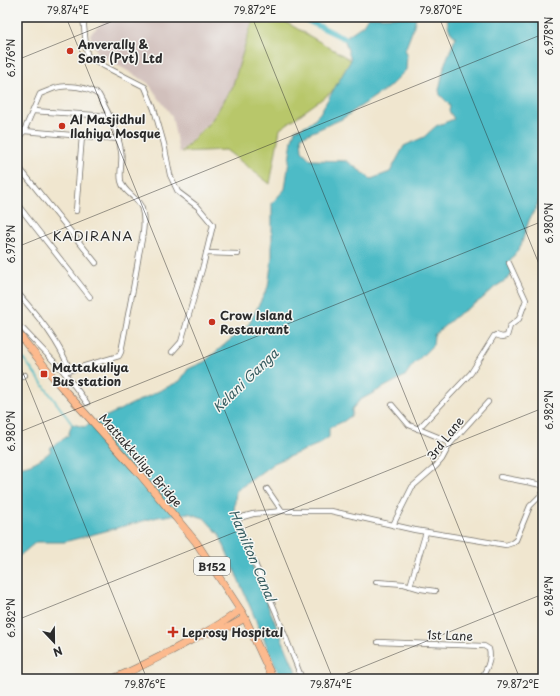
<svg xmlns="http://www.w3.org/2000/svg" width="560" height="696" viewBox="0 0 560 696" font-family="'Playpen Sans',sans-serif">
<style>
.industrial{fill:#d1c0bc}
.green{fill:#b8c76a;stroke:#72794a}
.water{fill:#4ebbc6;stroke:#3c7378}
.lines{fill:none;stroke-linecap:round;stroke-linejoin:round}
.stream{stroke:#4ebbc6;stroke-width:1.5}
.canal{stroke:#4ebbc6;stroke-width:5.5}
.minor-casing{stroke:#706c64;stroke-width:6}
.primary-casing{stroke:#706c64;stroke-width:8}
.minor{stroke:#fff;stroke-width:4.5}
.primary{stroke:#fcba8e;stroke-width:7}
.ticks{fill:none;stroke:#2b2b2b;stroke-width:1;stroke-opacity:0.45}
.poi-dot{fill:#c8321e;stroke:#f6f6f2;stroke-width:1.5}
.labels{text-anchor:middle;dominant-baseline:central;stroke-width:3;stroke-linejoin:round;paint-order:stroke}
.shield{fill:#f6f6f2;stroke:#686867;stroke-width:1}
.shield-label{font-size:11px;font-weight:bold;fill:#2b2b2b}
.poi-label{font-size:12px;font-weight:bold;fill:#2b2b2b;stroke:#f6f6f2;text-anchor:start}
.street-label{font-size:12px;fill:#2b2b2b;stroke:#f6f6f2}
.neighbourhood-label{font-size:13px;letter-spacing:1px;fill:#2b2b2b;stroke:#f6f6f2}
.water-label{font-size:13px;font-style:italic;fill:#375d61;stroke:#f6f6f2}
.neatline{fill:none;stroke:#2b2b2b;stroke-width:1.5}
.ticks-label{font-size:10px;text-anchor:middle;fill:#2b2b2b}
</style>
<rect width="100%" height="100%" fill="#f6f6f2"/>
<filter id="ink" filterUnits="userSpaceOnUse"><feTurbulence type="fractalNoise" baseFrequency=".025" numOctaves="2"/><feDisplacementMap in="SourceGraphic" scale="8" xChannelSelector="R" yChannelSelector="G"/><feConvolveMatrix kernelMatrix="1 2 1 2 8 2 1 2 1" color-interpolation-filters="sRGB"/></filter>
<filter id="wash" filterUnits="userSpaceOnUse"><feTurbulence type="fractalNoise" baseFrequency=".012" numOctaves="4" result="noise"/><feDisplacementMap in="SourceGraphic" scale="16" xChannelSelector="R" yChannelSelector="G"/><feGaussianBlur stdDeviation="0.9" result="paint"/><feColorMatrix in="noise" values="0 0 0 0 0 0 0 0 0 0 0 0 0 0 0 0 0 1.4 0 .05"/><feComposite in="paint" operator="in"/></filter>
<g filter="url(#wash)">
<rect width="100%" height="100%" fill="#f0e6cf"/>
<polygon class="industrial" points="109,17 247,17 251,22 232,88 211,120 179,153 172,116 148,83 99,54 93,45 90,34"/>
<polygon class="green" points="248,17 277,17 351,60 333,91 280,129 270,184 226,150 181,152 211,121 232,88 252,22"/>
<path class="water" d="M 368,17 L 416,17 L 413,29 L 405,50 L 407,53 L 406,70 L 389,87 L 342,119 L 301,137 L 302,151 L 311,160 L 347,161 L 371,179 L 390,172 L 404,146 L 424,137 L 436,126 L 454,119 L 449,111 L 450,107 L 448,103 L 440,95 L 439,90 L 445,63 L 456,37 C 448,32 448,25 447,17 L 543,17 L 543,188 L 536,208 L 529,220 L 521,245 L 509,263 L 513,272 L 509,278 L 495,287 L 482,299 L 456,316 L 434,335 L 433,345 L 411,367 L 405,376 L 360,400 L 352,409 L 352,415 L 344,421 L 329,428 L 329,437 L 319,444 L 274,463 L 236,491 L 234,511 L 242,526 L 255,575 L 299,679 L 281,679 L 219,534 L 204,518 L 188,513 L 158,517 L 64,542 L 36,542 L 17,558 L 17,467 C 30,466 40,460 50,452 L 51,447 L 68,436 L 72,424 L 84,427 L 180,381 L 188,369 L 204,362 L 249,324 L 268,287 L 272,258 L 272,203 L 285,189 L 292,140 L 295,130 L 309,124 L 320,113 L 351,60 L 344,38 L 363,25 Z"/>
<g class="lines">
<polyline class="stream" points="17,357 24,359 72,424"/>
<polyline class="canal" points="300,17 344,38"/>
</g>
</g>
<g filter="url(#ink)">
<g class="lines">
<g class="minor-casing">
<g id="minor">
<polyline points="83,17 87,55 104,66 145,87 154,109 164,144 170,175 178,192 198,207 213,225 203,266 181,342 172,352"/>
<polyline points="33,111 110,116"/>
<path d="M 17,128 L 24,131 L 40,94 C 45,92 50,90 55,88 C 67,84 88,87 99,95 C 108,112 118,131 121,151 C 123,161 119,171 121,181 C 124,194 139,197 142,209 C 146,224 142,239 139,254 C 134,287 127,319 121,352 L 119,356 L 64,372 L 23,329 L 20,328 L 17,330"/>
<polyline points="17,140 24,131 119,139"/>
<polyline points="17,165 96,263"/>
<polyline points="17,204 90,297"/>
<polyline points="76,211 82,136"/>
<polyline points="206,253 238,254"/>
<path d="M 17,292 C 39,318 57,338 70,370"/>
<polyline points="64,372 87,403"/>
<polyline points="17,379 25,375"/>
<polyline points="392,405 409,425 438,437 450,444"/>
<polyline points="418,429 471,373 494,336 496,335 502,337 507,336 510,326 519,319 526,300 509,263"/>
<polyline points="500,477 537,484 543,486"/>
<polyline points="267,489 282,511"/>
<polyline points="393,525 412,487 436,466 442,459 450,444 488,402"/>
<polyline points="376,582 404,584 421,589 435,591"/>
<polyline points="410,586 426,532"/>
<path d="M 378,642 L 484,646 L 489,649 C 492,660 486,670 481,679"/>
<polyline points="420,678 421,679"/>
<polyline points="302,679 275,610 242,534 239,524 239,518 253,514 282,511 331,511 415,530 506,545 512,543 516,540 530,506 543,493"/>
</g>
</g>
<g class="primary-casing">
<g id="primary">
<polyline points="17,332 57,382 137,471 196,542 243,614 273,679"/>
<polyline points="210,633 231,626 245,618"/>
<path d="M 112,679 C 132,671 151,661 171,651 C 194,638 219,627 240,610"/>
</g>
</g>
<use href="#minor" class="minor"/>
<use href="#primary" class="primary"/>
</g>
</g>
<path class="ticks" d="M 66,17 L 333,679M 252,17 L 520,679M 439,17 L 543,274M 17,60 L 123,17M 17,247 L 543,34M 17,358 L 147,679M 17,433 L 543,221M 17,620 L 543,408M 333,679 L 543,594"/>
<g class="poi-dot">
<circle cx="70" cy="51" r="4"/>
<circle cx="62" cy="126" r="4"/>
<circle cx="212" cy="322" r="4"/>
<rect x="40" y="370" width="8" height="8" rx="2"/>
<path d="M171 626h4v4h4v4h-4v4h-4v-4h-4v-4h4z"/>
</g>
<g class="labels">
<rect class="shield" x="194" y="557" width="36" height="18" rx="3"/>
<g class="shield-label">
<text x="212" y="566">B152</text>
</g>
<g class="poi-label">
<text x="78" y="44">Anverally &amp;<tspan x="78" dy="14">Sons (Pvt) Ltd</tspan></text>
<text x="70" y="119">Al Masjidhul<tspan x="70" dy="14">Ilahiya Mosque</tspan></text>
<text x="220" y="315">Crow Island<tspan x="220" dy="14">Restaurant</tspan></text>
<text x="52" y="367">Mattakuliya<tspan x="52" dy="14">Bus station</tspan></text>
<text x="182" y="632">Leprosy Hospital</text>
</g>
<g class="street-label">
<text transform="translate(445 438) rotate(-52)">3rd Lane</text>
<text transform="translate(141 460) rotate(49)">Mattakkuliya Bridge</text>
<text transform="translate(450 635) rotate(2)">1st Lane</text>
</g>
<g class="neighbourhood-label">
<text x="93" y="235">KADIRANA</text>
</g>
<g class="water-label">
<text transform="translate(245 380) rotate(-44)">Kelani Ganga</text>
<text transform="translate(253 555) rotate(67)">Hamilton Canal</text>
</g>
</g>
<rect width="560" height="696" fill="none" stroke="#f6f6f2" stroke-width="44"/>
<g transform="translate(54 642) rotate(158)" stroke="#f6f6f2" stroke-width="3" paint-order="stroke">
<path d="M0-3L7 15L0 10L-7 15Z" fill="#2b2b2b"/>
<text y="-6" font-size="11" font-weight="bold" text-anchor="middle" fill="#2b2b2b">N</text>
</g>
<rect x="22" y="22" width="516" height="652" class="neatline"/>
<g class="ticks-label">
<text x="68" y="14">79.874°E</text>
<text x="255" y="14">79.872°E</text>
<text x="441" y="14">79.870°E</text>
<text transform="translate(549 36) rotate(-90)" y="4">6.978°N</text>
<text transform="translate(11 58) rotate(-90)" y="4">6.976°N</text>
<text transform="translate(549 223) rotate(-90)" y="4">6.980°N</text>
<text transform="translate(11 244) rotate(-90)" y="4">6.978°N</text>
<text transform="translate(549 410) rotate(-90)" y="4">6.982°N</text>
<text transform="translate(11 431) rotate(-90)" y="4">6.980°N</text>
<text transform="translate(549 596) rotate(-90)" y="4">6.984°N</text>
<text transform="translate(11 618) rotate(-90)" y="4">6.982°N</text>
<text x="145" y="688">79.876°E</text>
<text x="331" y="688">79.874°E</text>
<text x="518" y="688">79.872°E</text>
</g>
</svg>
